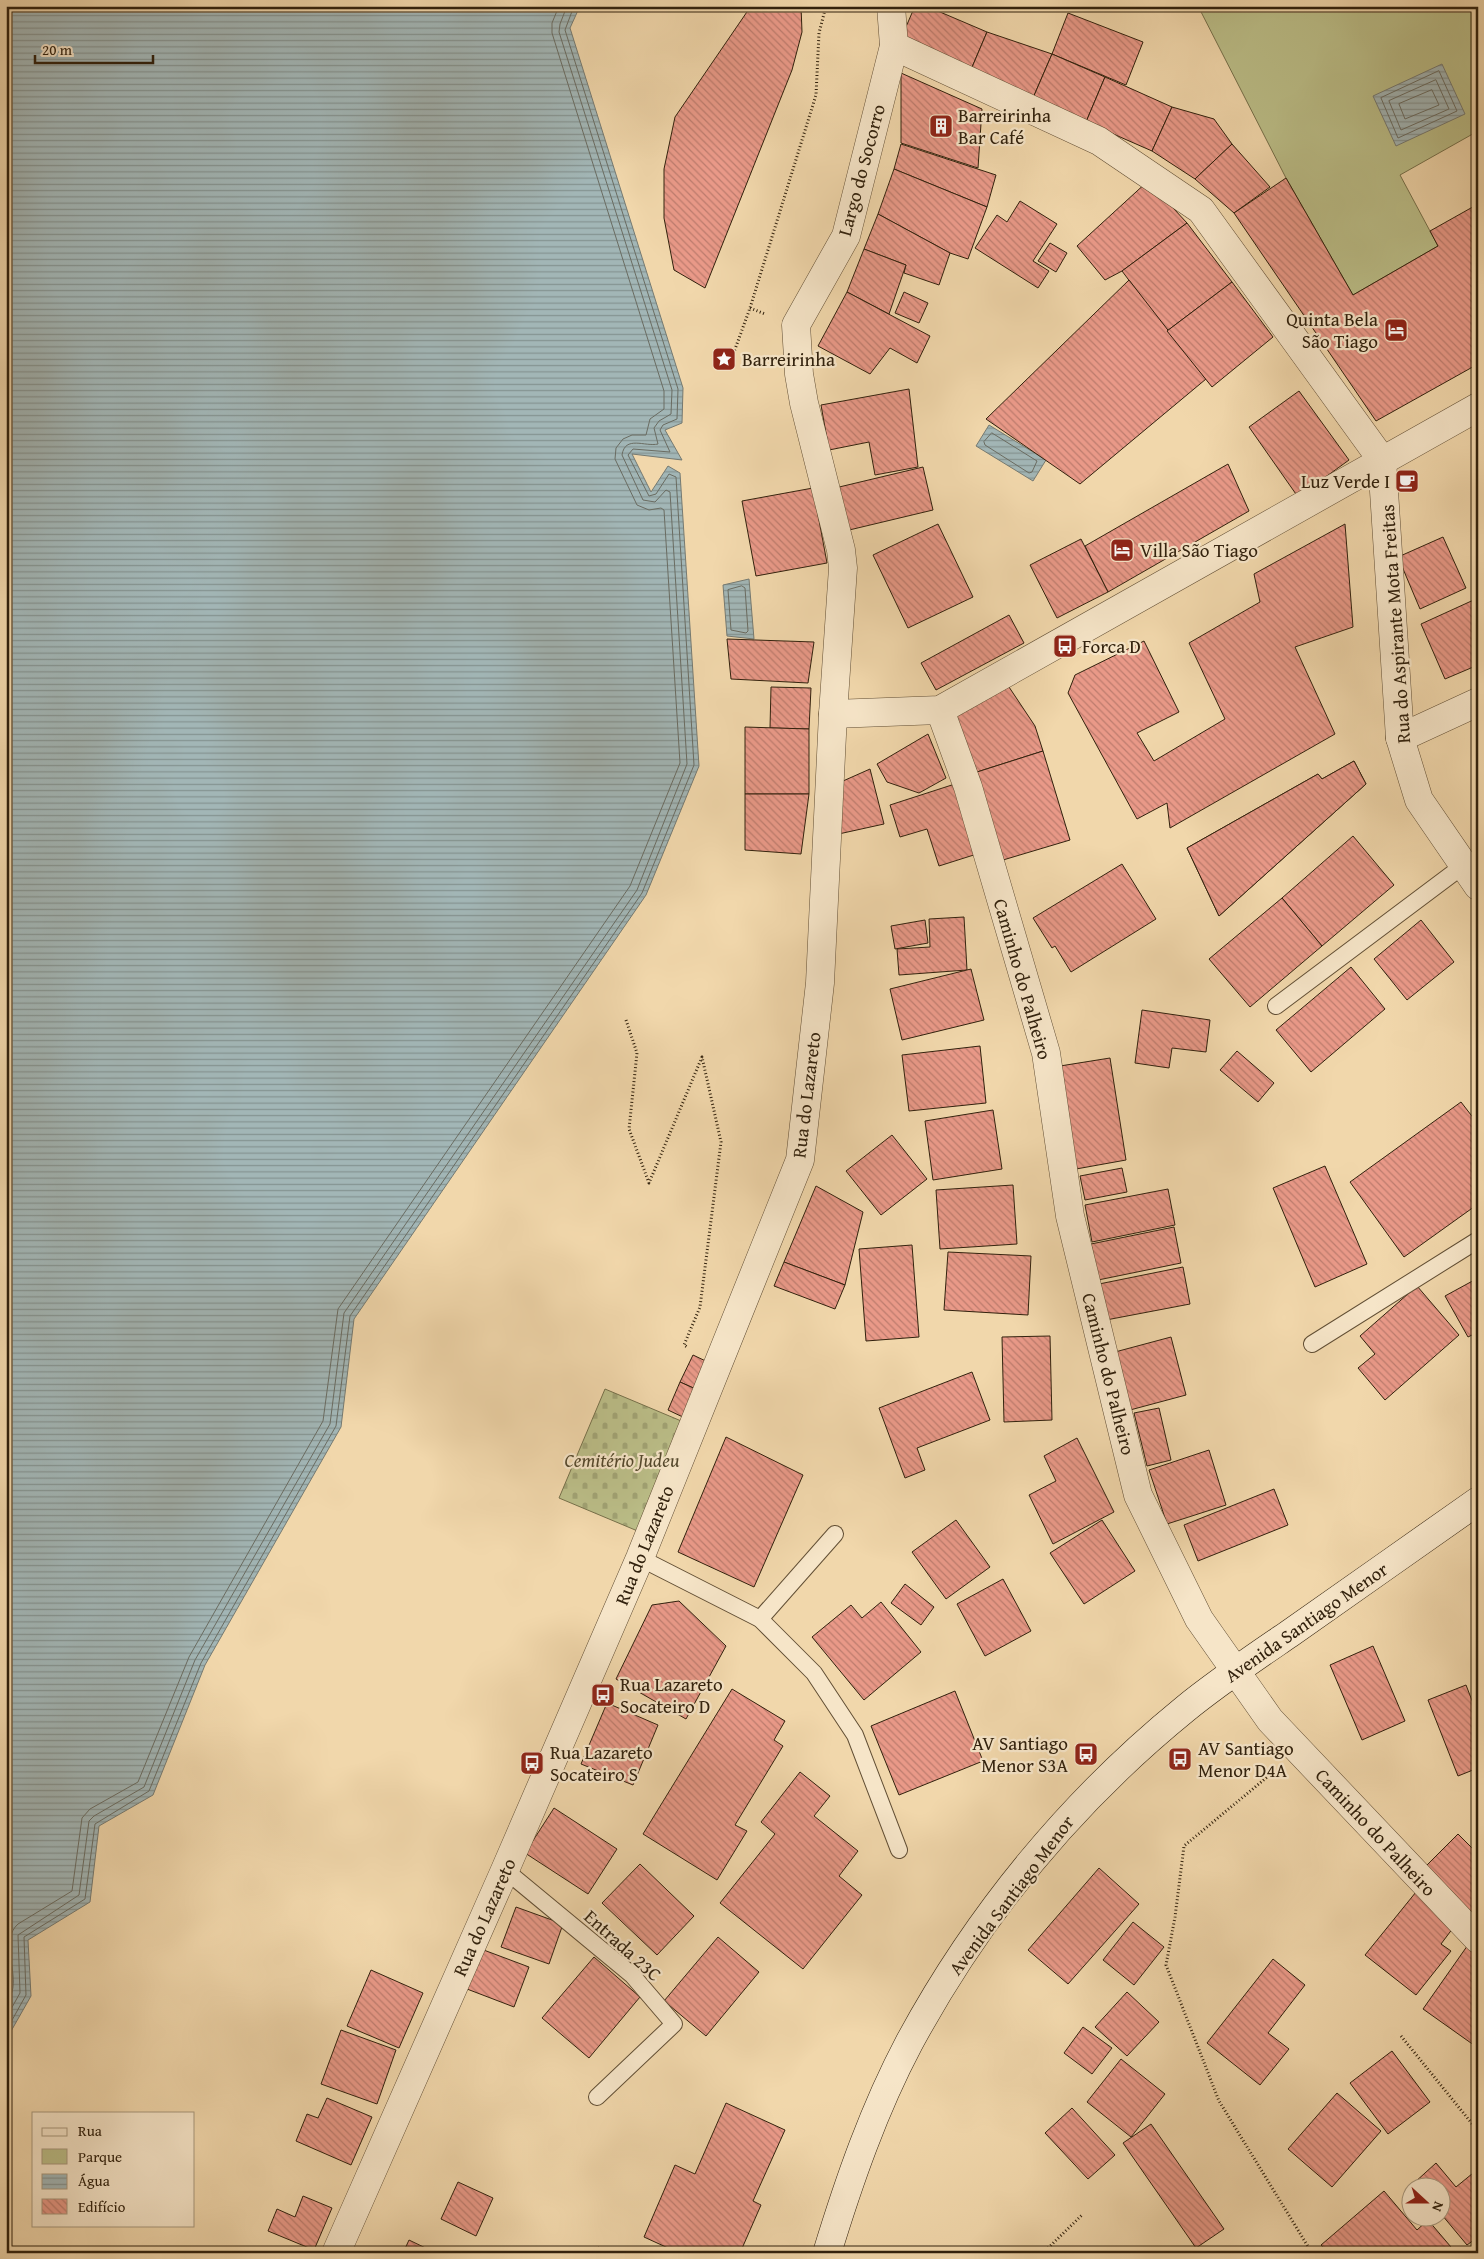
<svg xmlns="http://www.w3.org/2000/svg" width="1484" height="2259" viewBox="0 0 1484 2259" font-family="'Gentium Book Plus',serif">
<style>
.green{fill:#bbbe88;stroke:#76704a}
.cemetery{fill:url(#cemetery-stones);stroke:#76704a}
.water{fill:url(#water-rules);stroke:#757a72}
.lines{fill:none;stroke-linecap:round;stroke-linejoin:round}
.shore{stroke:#6a6c62;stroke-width:1}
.building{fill:url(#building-back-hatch);stroke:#31210d;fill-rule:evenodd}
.lane-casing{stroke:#614e34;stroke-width:18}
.street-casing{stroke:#614e34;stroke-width:29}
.secondary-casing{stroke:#31210d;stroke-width:29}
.path{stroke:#31210d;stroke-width:3;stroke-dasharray:1 2.5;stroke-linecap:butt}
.lane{stroke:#f6e5c8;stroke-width:16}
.street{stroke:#f6e5c8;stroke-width:28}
.secondary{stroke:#f6e5c8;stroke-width:28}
.labels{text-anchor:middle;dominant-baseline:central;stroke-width:4.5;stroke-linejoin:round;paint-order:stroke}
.poi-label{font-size:19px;fill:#31210d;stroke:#f6e5c8;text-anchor:start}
.street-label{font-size:19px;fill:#31210d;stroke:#f6e5c8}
.park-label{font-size:19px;font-style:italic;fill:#54482c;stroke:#f6e5c8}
</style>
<defs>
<pattern id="cemetery-stones" width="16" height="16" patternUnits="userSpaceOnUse" patternTransform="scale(1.25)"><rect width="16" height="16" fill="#bbbe88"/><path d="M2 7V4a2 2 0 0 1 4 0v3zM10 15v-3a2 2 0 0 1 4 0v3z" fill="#a1a374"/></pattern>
<pattern id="water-rules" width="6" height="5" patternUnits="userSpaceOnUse" patternTransform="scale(1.25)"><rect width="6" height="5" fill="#a2b6b6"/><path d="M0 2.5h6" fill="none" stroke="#859492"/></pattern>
<pattern id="building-back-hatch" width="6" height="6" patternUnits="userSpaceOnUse" patternTransform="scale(1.25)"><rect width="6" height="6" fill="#e99988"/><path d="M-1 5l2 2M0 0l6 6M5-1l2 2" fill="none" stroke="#bd7c6e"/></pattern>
</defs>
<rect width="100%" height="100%" fill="#f1d7ab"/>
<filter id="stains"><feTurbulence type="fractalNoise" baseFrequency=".004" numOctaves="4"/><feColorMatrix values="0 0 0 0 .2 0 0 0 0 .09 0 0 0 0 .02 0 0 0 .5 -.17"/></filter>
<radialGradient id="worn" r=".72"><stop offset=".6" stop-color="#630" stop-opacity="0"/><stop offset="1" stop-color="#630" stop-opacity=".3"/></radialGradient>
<polygon class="green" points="1198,6 1478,6 1478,131 1400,175 1438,246 1353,295 1286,178"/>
<polygon class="cemetery" points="605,1389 686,1423 640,1532 559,1498"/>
<g class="water">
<polygon points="6,6 580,6 570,28 683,388 682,423 665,430 682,460 632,454 651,492 668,466 680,473 699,766 646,895 354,1319 341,1427 205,1665 153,1795 99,1826 90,1902 28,1940 31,1996 6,2040"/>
<polygon points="1442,64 1465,114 1396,146 1373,96"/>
<polygon points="989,425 1046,460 1033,481 976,446"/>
<polygon points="749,579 754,639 727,636 723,585"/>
</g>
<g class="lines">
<g class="shore">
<polygon points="1439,71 1457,111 1398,138 1381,98"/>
<polygon points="1436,80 1449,109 1401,130 1389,101"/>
<polygon points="1432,90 1439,105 1405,119 1399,104"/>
<polygon points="992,433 1037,461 1032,472 1029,473 985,445 984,442"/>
<polygon points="742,586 745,588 748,631 746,633 731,630 728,590"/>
<path d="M 6,2003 C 8,2000 11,1996 12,1992 C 18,1971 0,1940 18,1924 L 72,1891 L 82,1818 L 90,1809 L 138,1782 L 189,1657 L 323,1421 L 338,1309 L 630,886 L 680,763 L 664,510 L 661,508 L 649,510 L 637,505 L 615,459 L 616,448 L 623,439 L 632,435 L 646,435 L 650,419 L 664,409 L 664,391 L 552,33 L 552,23 L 559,6"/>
<path d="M 6,2018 L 20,1993 L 18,1935 L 79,1895 L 89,1821 L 94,1816 L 144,1787 L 195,1660 L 330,1424 L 344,1313 L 637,890 L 687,764 L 670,492 L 666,490 L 655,502 L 643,500 L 622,455 C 625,435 645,447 658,444 L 654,428 L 659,421 L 671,414 L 672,390 L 559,32 L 560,24 L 567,6"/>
<polyline points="6,2031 26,1995 24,1937 85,1899 95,1824 149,1791 201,1663 336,1426 350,1316 642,893 694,765 676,477 669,474 656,494 649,496 628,455 633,449 670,452 660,430 663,425 677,419 678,389 565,30 574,6"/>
</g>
</g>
<g class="building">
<polygon points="751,6 801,6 802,32 792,70 705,288 674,270 664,218 664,169 675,117"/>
<polygon points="915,6 926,6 987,32 970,72 899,43"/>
<polygon points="1068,13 1143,42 1126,85 1052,54"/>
<polygon points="987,32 1052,54 1033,98 970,72"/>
<polygon points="1052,54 1105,77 1086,122 1033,98"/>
<polygon points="901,73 982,109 978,168 901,143"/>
<polygon points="1105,77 1172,107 1152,151 1086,122"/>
<polygon points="1172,107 1214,119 1232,144 1195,179 1152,151"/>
<polygon points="901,144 996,175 987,207 894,169"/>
<polygon points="1232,144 1270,187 1234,213 1195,179"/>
<polygon points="894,169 987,207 968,259 950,253 878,214"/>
<polygon points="1286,178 1353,295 1438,246 1430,231 1478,204 1478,364 1376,421 1234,213"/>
<polygon points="1148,181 1187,223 1122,271 1105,280 1077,246"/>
<polygon points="1020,201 1057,224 1033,261 1049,271 1038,288 975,248 997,215 1007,222"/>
<polygon points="878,214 950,253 939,285 904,273 906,265 864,249"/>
<polygon points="1187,223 1232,282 1167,331 1122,271"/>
<polygon points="1050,243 1067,253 1056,272 1038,261"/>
<polygon points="864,249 906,265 889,314 847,292"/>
<polygon points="1129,280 1206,379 1080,484 986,419"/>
<polygon points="1232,282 1273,337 1212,387 1167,331"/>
<polygon points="847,292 930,336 917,363 890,348 870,374 818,346"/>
<polygon points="904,292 928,303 919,323 895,313"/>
<polygon points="909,389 918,467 875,475 869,442 829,450 821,405"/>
<polygon points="1299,391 1349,460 1298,497 1249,427"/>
<polygon points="1228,464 1249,511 1108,592 1085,546"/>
<polygon points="923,467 933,510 845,531 835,488"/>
<polygon points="813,488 827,563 756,576 742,501"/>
<polygon points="938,524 973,597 908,628 873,555"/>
<polygon points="1345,524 1353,627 1295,647 1335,734 1170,828 1167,803 1137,819 1068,693 1075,675 1144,641 1179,712 1137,733 1154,761 1225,719 1189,643 1260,602 1254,574"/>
<polygon points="1443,537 1466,588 1420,609 1398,557"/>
<polygon points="1081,539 1108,592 1057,618 1030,565"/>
<polygon points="1478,598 1478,665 1445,679 1421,624"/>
<polygon points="1009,615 1024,643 936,690 921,663"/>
<polygon points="727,639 814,642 808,683 731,679"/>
<polygon points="1007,684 1035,726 1043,751 977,772 955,714"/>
<polygon points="771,687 811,688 809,729 770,728"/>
<polygon points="745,727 809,729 809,794 745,794"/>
<polygon points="928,734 946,778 919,793 887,782 877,764"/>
<polygon points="1043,751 1070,840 1003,860 977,772"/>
<path d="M 1354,761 L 1366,784 L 1219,916 L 1187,848 L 1318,774 L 1322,779 ZM 1276,800 L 1285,817 L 1244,840 L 1234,824 Z"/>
<polygon points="1354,761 1366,784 1219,916 1187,848 1318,774 1322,779"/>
<polygon points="870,769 884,824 834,835 834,785"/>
<polygon points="958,783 980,853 939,866 927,829 900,837 890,805"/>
<polygon points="745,794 809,794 801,854 745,850"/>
<polygon points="1353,836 1394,885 1322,946 1282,898"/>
<polygon points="1122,864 1156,919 1071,972 1055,946 1052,948 1033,918"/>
<polygon points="1282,898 1322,946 1250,1007 1209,959"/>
<polygon points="964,917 967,970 899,975 897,949 930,947 929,919"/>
<polygon points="925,920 928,943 895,949 891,926"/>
<polygon points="1421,920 1454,962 1407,1000 1374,959"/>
<polygon points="1351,967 1385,1009 1311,1072 1276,1030"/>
<polygon points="971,969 984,1020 902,1040 890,989"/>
<polygon points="1142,1010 1210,1020 1206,1052 1172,1048 1169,1068 1135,1063"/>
<polygon points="980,1046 986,1103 909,1111 902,1055"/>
<polygon points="1237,1051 1274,1083 1258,1102 1220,1070"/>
<polygon points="1110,1058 1126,1160 1076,1169 1060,1066"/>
<polygon points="1461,1102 1478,1124 1478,1204 1404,1257 1350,1182"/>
<polygon points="993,1110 1002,1169 933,1180 925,1121"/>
<polygon points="892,1135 927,1179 881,1215 846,1171"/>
<polygon points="1325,1166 1367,1264 1315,1287 1273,1188"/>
<polygon points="1122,1168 1127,1192 1085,1200 1080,1176"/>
<polygon points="1013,1185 1017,1244 940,1249 936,1190"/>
<polygon points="816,1186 863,1212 845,1285 784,1262"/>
<polygon points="1168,1189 1175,1225 1092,1242 1085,1205"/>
<polygon points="1174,1227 1181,1263 1098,1280 1091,1244"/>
<polygon points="912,1245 919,1337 866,1341 859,1249"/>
<polygon points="948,1252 1031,1256 1028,1315 944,1310"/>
<polygon points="784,1262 845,1285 835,1309 774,1286"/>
<polygon points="1183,1267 1190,1304 1106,1320 1099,1284"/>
<polygon points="1478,1278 1478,1332 1468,1337 1445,1296"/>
<polygon points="1417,1286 1459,1335 1385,1400 1358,1368 1375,1354 1360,1336"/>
<polygon points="1050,1336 1052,1420 1004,1422 1002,1337"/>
<polygon points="1171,1337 1186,1395 1130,1410 1115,1352"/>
<polygon points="693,1355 712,1364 700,1391 680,1382"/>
<polygon points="972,1372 990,1420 917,1448 925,1470 905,1478 879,1408"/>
<polygon points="680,1382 700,1391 687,1419 668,1410"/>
<polygon points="1159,1408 1171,1460 1147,1466 1134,1413"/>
<polygon points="726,1437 803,1475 754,1587 678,1552"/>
<polygon points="1077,1438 1114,1512 1053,1544 1029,1495 1056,1481 1044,1456"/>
<polygon points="1209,1450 1226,1505 1167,1524 1149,1470"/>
<polygon points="1274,1489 1288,1525 1198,1561 1184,1525"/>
<polygon points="956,1520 990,1567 946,1599 912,1552"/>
<polygon points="1102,1520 1135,1571 1084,1604 1050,1553"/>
<polygon points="1003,1579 1031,1631 985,1656 957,1604"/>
<polygon points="905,1584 934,1607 921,1625 891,1603"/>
<polygon points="679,1601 726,1646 686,1719 616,1679 652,1605"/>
<polygon points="881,1602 921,1652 864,1700 812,1637 851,1605 862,1618"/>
<polygon points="1373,1646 1405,1721 1362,1740 1330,1665"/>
<polygon points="1466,1685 1478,1716 1478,1768 1458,1776 1428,1700"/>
<polygon points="732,1689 785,1721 774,1740 783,1746 735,1825 747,1831 717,1880 643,1834"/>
<polygon points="955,1691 983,1761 899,1795 871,1726"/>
<polygon points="607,1703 658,1725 633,1785 581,1764"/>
<polygon points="800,1772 830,1796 814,1816 858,1851 839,1876 862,1895 803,1969 720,1903 775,1834 761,1822"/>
<polygon points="554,1808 617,1849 588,1894 525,1853"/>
<polygon points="1458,1834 1478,1854 1478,1924 1423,1869"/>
<polygon points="640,1864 694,1916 657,1955 602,1903"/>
<polygon points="1099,1868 1139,1904 1068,1984 1028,1950"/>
<polygon points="1416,1892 1456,1924 1441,1944 1451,1951 1416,1995 1365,1955"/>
<polygon points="516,1907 563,1924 549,1964 501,1947"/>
<polygon points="1133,1922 1164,1947 1134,1985 1103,1960"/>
<polygon points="718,1937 759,1972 706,2036 664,2001"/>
<polygon points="1470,1942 1478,1947 1478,2048 1423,2009"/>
<polygon points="481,1949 529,1967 514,2007 467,1989"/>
<polygon points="594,1957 640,1997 589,2058 542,2018"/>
<polygon points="1273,1959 1305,1985 1268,2033 1289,2049 1260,2085 1207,2043"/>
<polygon points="371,1970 423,1993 399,2048 347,2026"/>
<polygon points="1127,1992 1159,2022 1127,2056 1095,2027"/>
<polygon points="1083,2027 1112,2048 1092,2074 1064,2053"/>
<polygon points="341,2030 396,2050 377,2104 321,2084"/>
<polygon points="1392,2051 1430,2102 1388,2134 1350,2083"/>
<polygon points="1121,2059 1165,2094 1131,2137 1087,2102"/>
<polygon points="1337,2093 1381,2131 1332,2187 1288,2149"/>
<polygon points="327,2098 372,2117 351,2165 296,2141 307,2114 318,2118"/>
<polygon points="726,2103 785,2130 753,2201 761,2205 740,2253 679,2253 644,2237 675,2165 695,2174"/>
<polygon points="1072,2108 1115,2155 1088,2179 1045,2133"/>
<polygon points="1151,2124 1224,2229 1196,2248 1123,2143"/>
<polygon points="1436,2163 1456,2187 1478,2169 1478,2237 1467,2245 1442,2215 1442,2186 1417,2186 1414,2183"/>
<polygon points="458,2182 493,2198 476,2236 441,2219"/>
<polygon points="1384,2191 1417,2230 1428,2220 1451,2247 1444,2253 1328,2253 1321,2245"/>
<polygon points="303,2196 332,2208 314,2250 268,2231 277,2209 295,2217"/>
<polygon points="409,2240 436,2253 403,2253"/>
<polygon points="598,2247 611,2253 595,2253"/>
</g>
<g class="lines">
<g class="lane-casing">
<g id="lane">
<polyline points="1276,1006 1464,865"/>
<polyline points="1312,1344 1478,1240"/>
<polyline points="640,1558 760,1619 814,1673 855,1735 899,1850"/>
<polyline points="760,1619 835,1534"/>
<polyline points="505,1870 632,1975 674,2024 597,2097"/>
</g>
</g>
<g class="street-casing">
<g id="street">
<polyline points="894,46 1099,141 1201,210 1382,460 1400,738 1419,800 1478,886"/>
<polyline points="940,710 968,787 1046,1053 1070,1216 1138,1495 1199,1619 1270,1720 1478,1939"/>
<polyline points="833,714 940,710 1478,407"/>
<polyline points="1400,738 1478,702"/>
<polyline points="336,2253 505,1870 640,1558 800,1160 820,983 833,714 843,568 841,550 804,403 799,374 796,325 846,236 894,46 891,6"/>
</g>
</g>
<g class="secondary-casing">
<path id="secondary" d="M 827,2253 C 849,2181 874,2109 909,2043 C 978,1915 1072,1801 1185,1709 C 1218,1682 1254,1658 1289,1634 C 1352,1590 1415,1545 1478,1501"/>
</g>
<g class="path">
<polyline points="750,308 765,314"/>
<polyline points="724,359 734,352 750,308 816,95 819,33 826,6"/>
<polyline points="626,1020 637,1053 629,1129 649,1183 702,1057 721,1142 700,1307 684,1345 687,1347"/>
<polyline points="1272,1773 1184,1846 1175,1917 1166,1965 1219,2101 1312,2253"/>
<polyline points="1401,2036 1478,2131"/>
<polyline points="1043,2253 1083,2214"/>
</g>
<use href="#lane" class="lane"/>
<use href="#street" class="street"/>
<use href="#secondary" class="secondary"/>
</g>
<defs>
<g id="building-square" transform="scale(1.25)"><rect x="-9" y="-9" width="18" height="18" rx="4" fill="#8f2418" stroke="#f6e5c8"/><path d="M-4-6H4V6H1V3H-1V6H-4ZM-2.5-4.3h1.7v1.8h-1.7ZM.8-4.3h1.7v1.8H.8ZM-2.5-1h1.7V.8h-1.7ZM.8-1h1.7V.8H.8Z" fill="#fff"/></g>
<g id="hotel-square" transform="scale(1.25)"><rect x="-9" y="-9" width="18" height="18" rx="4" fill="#8f2418" stroke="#f6e5c8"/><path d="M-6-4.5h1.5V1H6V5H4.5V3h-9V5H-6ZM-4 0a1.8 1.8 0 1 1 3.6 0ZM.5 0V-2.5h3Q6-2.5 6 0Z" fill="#fff"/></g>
<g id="sight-square" transform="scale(1.25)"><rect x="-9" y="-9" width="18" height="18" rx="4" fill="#8f2418" stroke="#f6e5c8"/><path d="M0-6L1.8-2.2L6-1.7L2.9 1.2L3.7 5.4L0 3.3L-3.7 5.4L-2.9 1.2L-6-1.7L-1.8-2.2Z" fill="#fff"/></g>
<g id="cafe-square" transform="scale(1.25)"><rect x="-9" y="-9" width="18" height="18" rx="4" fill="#8f2418" stroke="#f6e5c8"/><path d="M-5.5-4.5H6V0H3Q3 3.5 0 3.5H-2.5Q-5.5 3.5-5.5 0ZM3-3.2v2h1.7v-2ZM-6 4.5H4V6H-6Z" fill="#fff"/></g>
<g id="bus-square" transform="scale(1.25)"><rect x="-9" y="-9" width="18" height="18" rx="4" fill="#8f2418" stroke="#f6e5c8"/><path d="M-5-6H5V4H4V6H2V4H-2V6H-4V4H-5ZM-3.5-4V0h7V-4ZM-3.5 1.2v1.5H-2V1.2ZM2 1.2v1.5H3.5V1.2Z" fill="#fff"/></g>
</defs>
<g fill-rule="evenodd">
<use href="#building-square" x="941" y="126"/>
<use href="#hotel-square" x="1396" y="330"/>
<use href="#sight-square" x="724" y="359"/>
<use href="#cafe-square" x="1407" y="481"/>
<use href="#hotel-square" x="1122" y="550"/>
<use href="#bus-square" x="1065" y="646"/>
<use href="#bus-square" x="603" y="1695"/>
<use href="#bus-square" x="1086" y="1754"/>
<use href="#bus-square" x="1180" y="1759"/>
<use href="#bus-square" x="532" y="1763"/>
</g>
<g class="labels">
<g class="poi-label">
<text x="958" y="115">Barreirinha<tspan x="958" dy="22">Bar Café</tspan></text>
<text x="1378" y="319" text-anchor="end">Quinta Bela<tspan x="1378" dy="22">São Tiago</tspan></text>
<text x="742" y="359">Barreirinha</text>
<text x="1390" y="481" text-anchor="end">Luz Verde I</text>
<text x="1140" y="550">Villa São Tiago</text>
<text x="1082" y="646">Forca D</text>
<text x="620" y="1684">Rua Lazareto<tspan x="620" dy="22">Socateiro D</tspan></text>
<text x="1068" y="1743" text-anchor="end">AV Santiago<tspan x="1068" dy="22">Menor S3A</tspan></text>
<text x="1198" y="1748">AV Santiago<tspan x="1198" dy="22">Menor D4A</tspan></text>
<text x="550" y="1752">Rua Lazareto<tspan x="550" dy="22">Socateiro S</tspan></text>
</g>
<g class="street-label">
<text transform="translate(861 170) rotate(-75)">Largo do Socorro</text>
<text transform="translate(1395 624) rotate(-94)">Rua do Aspirante Mota Freitas</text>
<text transform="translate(1023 979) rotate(74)">Caminho do Palheiro</text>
<text transform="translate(806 1095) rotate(-83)">Rua do Lazareto</text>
<text transform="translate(1109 1374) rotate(76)">Caminho do Palheiro</text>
<text transform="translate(644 1545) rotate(-68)">Rua do Lazareto</text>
<text transform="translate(1306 1622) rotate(-35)">Avenida Santiago Menor</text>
<text transform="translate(1376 1832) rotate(47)">Caminho do Palheiro</text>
<text transform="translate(1011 1895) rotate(-53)">Avenida Santiago Menor</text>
<text transform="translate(484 1917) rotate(-66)">Rua do Lazareto</text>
<text transform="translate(623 1945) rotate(42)">Entrada 23C</text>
</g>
<g class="park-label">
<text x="622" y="1460">Cemitério Judeu</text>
</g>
</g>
<rect width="1484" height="2259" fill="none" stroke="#f1d7ab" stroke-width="25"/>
<rect x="8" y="8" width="1469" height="2244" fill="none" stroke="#31210d" stroke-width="2.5"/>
<rect x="12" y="12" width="1459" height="2234" fill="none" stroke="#31210d"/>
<rect x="32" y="2112" width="162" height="115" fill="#f6e5c8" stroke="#a7977d"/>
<rect x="42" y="2128" width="25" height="8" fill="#f6e5c8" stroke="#a7977d"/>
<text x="78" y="2136" font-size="15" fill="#31210d">Rua</text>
<rect x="42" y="2149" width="25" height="15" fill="#bbbe88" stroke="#a7977d"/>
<text x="78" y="2162" font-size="15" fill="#31210d">Parque</text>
<rect x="42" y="2174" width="25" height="15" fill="url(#water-rules)" stroke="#a7977d"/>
<text x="78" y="2186" font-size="15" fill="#31210d">Água</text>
<rect x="42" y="2199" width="25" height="15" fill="url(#building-back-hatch)" stroke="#a7977d"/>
<text x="78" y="2212" font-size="15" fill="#31210d">Edifício</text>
<g transform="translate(1426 2202) rotate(111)"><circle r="24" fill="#f6e5c8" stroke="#a7977d"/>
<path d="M0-4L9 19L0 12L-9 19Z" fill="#8f2418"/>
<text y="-8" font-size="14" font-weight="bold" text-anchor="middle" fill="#31210d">N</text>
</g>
<path d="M35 55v8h118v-8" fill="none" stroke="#31210d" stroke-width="2.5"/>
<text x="42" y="55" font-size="15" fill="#31210d" stroke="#f6e5c8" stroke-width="4" paint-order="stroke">20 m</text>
<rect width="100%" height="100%" filter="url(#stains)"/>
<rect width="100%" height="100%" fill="url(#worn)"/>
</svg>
